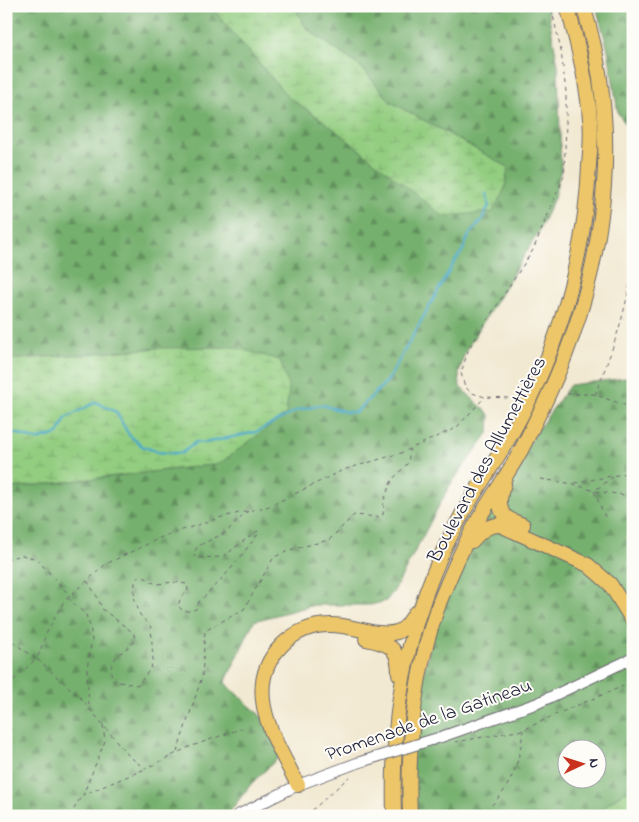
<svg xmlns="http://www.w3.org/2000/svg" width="639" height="822" viewBox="0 0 639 822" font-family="'Indie Flower',sans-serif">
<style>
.forest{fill:url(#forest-firs);stroke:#4c6954;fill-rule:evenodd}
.wetland{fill:url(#wetland-marsh);stroke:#5a785e}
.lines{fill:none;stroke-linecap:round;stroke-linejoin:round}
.stream{stroke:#47a9c6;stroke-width:2.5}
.tertiary-casing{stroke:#6b6870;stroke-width:12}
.trunk-casing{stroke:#6b6870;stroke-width:16}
.path{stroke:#6b6870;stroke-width:1;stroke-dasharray:4 4;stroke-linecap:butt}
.tertiary{stroke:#fff;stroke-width:10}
.trunk{stroke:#ecc669;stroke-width:14}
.tertiary-bridge-casing{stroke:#6b6870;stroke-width:12;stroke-linecap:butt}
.tertiary-bridge{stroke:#fff;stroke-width:10}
.labels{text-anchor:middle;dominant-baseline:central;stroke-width:4;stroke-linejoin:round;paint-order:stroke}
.street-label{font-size:20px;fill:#22223b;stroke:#fdfcf7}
</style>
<defs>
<pattern id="forest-firs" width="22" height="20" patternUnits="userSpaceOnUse" patternTransform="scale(1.25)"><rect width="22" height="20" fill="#76b06e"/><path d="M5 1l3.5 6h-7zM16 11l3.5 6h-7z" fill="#608f5c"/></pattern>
<pattern id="wetland-marsh" width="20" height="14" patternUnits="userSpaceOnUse" patternTransform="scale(1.25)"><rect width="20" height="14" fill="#93cd80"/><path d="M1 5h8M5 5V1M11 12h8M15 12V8" fill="none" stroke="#7eb070"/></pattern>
</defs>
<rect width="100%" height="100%" fill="#fdfcf7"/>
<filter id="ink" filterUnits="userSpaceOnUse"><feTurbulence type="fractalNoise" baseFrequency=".02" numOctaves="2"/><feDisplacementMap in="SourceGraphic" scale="10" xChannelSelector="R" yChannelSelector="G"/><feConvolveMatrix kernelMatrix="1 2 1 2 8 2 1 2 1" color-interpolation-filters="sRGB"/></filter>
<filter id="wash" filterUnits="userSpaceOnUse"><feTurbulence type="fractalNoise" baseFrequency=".0096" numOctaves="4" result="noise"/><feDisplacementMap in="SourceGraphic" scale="20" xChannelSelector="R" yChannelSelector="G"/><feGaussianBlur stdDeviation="1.12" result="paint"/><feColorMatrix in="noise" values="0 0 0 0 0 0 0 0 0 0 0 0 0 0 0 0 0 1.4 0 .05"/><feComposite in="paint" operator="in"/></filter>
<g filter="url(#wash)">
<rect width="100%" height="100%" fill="#f2e9d2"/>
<g class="forest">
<polygon points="6,6 210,6 289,98 321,119 508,167 391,102 362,68 307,29 294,6 547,6 558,65 561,169 554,198 538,233 465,352 459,374 460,387 490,415 489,432 450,485 394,591 386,601 371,605 314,605 254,621 225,683 261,716 280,756 251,784 228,814 244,816 6,816 6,486 12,488 219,464 159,348 9,360 6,362"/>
<polygon points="596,6 633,6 633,135 618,113 608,50"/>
<path d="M 633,377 L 633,788 L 624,792 L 592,816 L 411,816 L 407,741 L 441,604 L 468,544 L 539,428 L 570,385 ZM 566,750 L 596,750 L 596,780 L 566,780 Z"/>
</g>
<g class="wetland">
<polygon points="210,6 294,6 307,29 362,68 391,102 508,167 505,188 493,212 443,216 321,119 289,98"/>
<polygon points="233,347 280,360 289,389 286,414 219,464 12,488 6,486 6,362 9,360 159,348"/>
<polygon points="633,788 633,816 592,816 624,792"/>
</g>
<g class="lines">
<polyline class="stream" points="6,434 16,433 36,440 58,434 66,418 96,402 116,412 129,435 142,446 158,452 169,453 182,453 196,442 204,443 256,432 298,410 322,405 346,412 356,412 388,380 453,264 463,250 469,235 482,220 489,205 486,194"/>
</g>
</g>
<g filter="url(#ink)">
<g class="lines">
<g class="tertiary-casing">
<g id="tertiary">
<polyline points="441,737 538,703 633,658"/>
<polyline points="236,816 298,785 357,763"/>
</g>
</g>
<g class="trunk-casing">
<g id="trunk">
<path d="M 504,484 C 500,493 497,508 505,516 C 509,520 518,523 523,525"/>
<path d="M 472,541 C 480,532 487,525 500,525 L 588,565 L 610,584 L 633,621"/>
<path d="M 366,639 C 390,644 399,647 399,674"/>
<path d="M 298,785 C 277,743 239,688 282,645 C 294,633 311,625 329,625 C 351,624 377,638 397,632 C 406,629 410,621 415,613"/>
<path d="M 394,816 C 392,737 399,668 426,593 C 436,565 449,537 464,511 C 480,484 497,459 513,431 C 558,350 585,259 589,166 C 590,151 592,135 590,119 C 587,81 578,44 567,6"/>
<path d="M 410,816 C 407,742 414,671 440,601 C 450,576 461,551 474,527 C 485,507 498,489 510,469 C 519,455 527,439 534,424 C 601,296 628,146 583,6"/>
</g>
</g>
<g class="path">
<polyline points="567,394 593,394 633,408"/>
<path d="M 595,395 C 612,351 627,311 633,264"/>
<polyline points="508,398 485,397 472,393 465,387 461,373 469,348 533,250 564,176 566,123 566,92 561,51 551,6"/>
<polyline points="631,472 631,455 633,454"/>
<polyline points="541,479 574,484 594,491 633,496"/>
<polyline points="575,483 633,472"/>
<polyline points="605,517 594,491 613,477"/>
<polyline points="6,559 22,555 37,559 70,596"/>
<path d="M 87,581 L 98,598 L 102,609 L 131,631 L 134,634 L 135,641 C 121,655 105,659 113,681 L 138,685 L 151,668 L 153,660 L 151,627 L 140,615 L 134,597 L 135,582 L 138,577 L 146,578 L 151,582 L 158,584 L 173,582 L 187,584 L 188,590 L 181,597 L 178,606 L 183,611 L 191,611 L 196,609 L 199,602 L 230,570 L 259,533 L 258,531 L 254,533 L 223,557 L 196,558 L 193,554 L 198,546 L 225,533 L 248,511"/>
<polyline points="68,598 86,615 90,626 92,639 87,669 89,707"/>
<polyline points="6,637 36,659 6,687"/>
<polyline points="103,725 105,741 83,795 145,769"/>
<polyline points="243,728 189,747 145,769 128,755 81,698 37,659 47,632 64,601 106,564 164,536 222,517 270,506 343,470 401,453 456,428 485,397"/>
<polyline points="455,742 523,730 559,713 633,682"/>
<polyline points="177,752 202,677 205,631 244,609 274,557 293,549 329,540 354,515 378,517 383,515 384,500 392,480 408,463 410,450"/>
<polyline points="70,816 82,795"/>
<polyline points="306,816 350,776"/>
<path d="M 480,816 C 510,791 519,768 523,730"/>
</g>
<use href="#tertiary" class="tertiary"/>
<use href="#trunk" class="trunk"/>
<g class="tertiary-bridge-casing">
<polyline id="tertiary-bridge" points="357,763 441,737"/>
</g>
<use href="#tertiary-bridge" class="tertiary-bridge"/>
</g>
</g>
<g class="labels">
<g class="street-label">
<text transform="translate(488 460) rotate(-62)">Boulevard des Allumettières</text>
<text transform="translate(429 721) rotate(-19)">Promenade de la Gatineau</text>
</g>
</g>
<rect width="639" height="822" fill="none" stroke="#fdfcf7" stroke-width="25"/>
<g transform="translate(582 764) rotate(86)"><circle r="24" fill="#fdfcf7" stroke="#a5a5ac"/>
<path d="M0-4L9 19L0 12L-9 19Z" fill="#c8321e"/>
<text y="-8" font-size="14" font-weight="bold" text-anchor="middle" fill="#22223b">N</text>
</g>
</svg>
